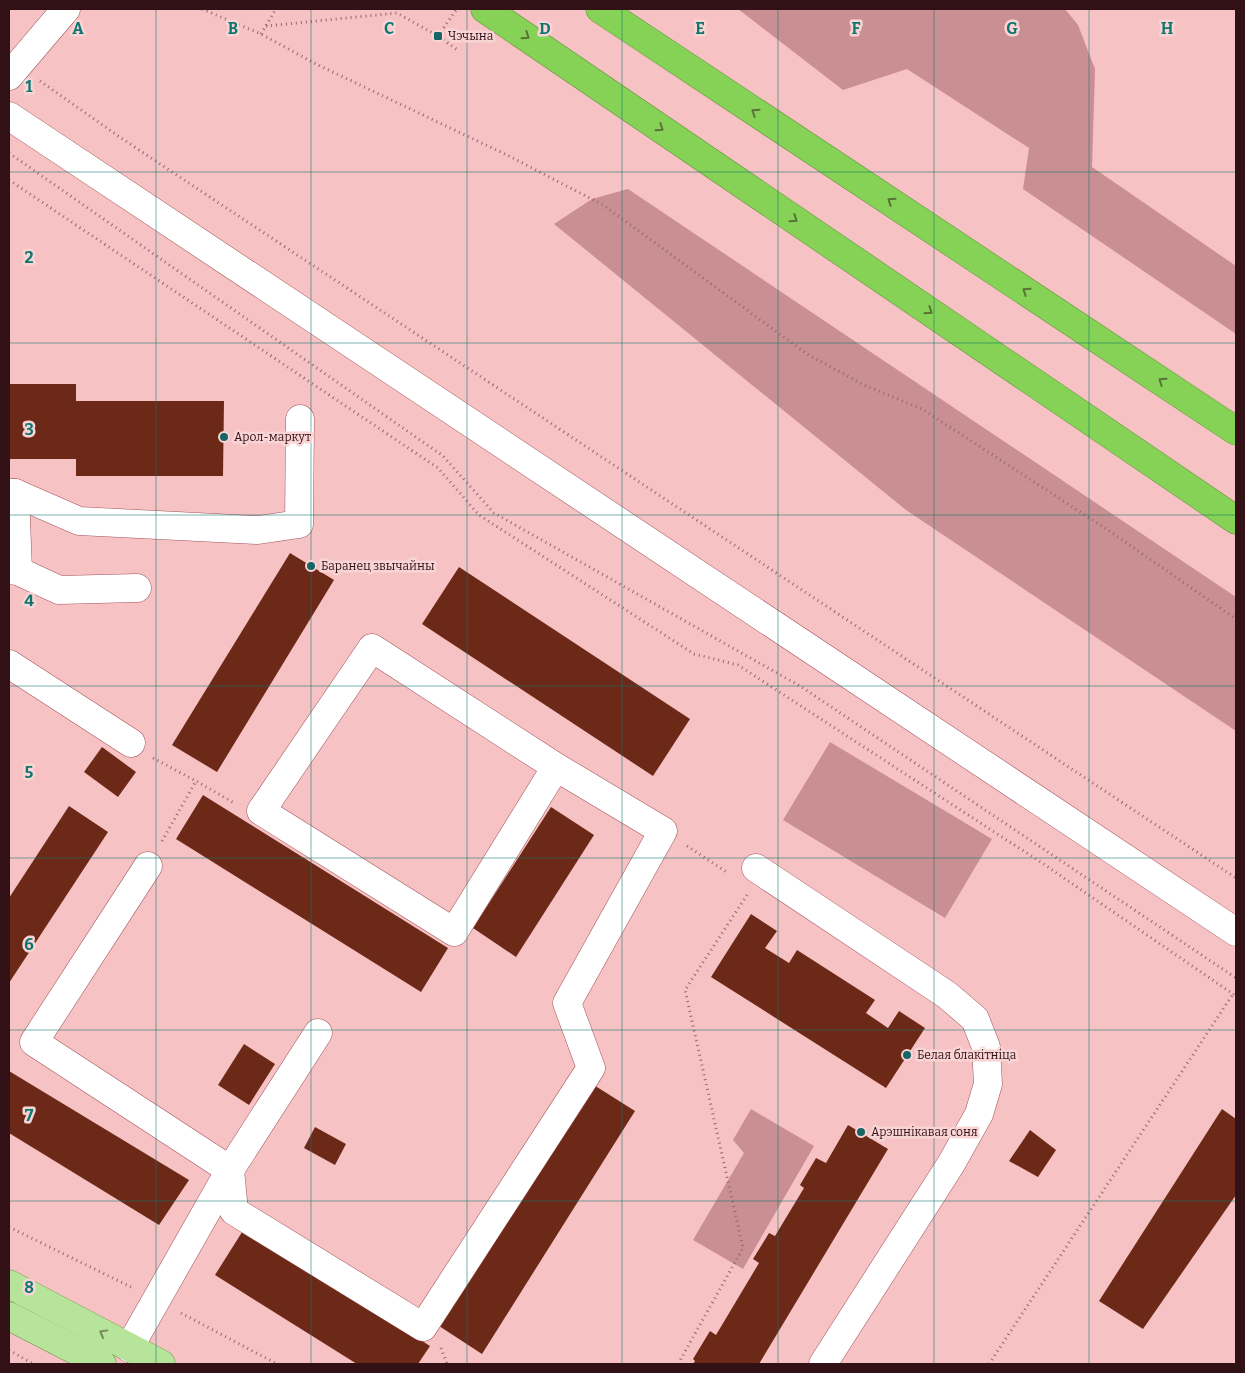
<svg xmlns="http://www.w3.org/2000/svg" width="1245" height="1373" viewBox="0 0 1245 1373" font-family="Bitter,serif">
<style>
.green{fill:#ca8f92}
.building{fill:#6d2917}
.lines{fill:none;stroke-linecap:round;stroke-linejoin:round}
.minor-casing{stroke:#a1545b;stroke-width:29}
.major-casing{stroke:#688e3f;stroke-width:29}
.highway-casing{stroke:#688e3f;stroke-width:29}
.path{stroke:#93696c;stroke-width:3;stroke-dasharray:1 4;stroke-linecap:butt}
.minor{stroke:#fff;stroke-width:28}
.major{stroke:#b6e49a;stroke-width:28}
.highway{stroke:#85d256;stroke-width:28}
.oneway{stroke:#5b7236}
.oneway2{stroke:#7a855e}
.grid{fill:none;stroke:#0f766e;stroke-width:1;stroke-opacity:0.55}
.poi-dot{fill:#176666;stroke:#f8d4d5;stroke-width:2}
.labels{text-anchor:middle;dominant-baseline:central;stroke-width:5;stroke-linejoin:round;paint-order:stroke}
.poi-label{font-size:12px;fill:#311115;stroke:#f8d4d5;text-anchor:start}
.grid-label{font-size:16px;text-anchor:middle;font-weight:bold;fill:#0f766e;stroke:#f8d4d5;stroke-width:5;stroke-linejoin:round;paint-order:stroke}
</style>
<rect width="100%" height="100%" fill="#f7c2c4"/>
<g class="green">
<polygon points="738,9 1065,9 1078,25 1095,69 1092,167 1236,266 1236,334 1023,189 1029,148 907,69 843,90"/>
<polygon points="628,189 1236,597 1236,731 906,510 554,224 592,199"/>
<polygon points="830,742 992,839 945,918 783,820"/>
<polygon points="751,1109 814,1146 743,1269 693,1240 744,1153 733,1140"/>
</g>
<g class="building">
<polygon points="9,384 76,384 76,401 224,401 223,476 76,476 76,459 9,459"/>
<polygon points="290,553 334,580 217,772 172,745"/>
<polygon points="459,567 690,719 653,776 422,624"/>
<polygon points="102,747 136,772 118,797 84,772"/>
<polygon points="203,795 448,948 421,992 176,839"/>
<polygon points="69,806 108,832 9,983 9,898"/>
<polygon points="551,807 594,835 516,957 473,928"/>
<polygon points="751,914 777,931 765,948 789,963 797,950 875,1000 866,1013 888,1028 899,1011 925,1028 886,1088 711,977"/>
<polygon points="244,1044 275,1064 249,1105 218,1085"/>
<polygon points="9,1071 189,1180 159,1225 9,1133"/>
<polygon points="589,1082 635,1111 482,1354 436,1324"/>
<polygon points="1222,1109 1236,1119 1236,1195 1143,1329 1099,1301"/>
<polygon points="848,1125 888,1149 759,1364 693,1364 695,1361 693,1359 710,1331 716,1335 759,1263 753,1259 769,1233 775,1236 804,1188 800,1185 816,1158 826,1163"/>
<polygon points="315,1127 346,1144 335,1165 304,1148"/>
<polygon points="1030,1130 1056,1150 1038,1177 1009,1161"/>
<polygon points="244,1229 430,1346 418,1364 357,1364 215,1275"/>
</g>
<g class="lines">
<g class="minor-casing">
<g id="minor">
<polyline points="9,76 66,9"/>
<polyline points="9,116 1236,932"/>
<polyline points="9,493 15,493 79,521 258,530 299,524 300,419"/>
<polyline points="15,493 18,571"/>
<polyline points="9,570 18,571 59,590 137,588"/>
<polyline points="9,664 131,743"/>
<polyline points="148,866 34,1042 230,1170 318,1033"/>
<polyline points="756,868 947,995 975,1019 986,1047 988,1084 979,1114 951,1164 823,1364"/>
<polyline points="129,1348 230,1170 234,1211 423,1327 591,1068 567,1003 663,831 556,767 372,648 261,811 454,932 556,767"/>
</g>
</g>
<g class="major-casing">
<g id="major">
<polyline points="9,1284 161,1364"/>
<polyline points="9,1316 102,1364"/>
</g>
</g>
<g class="highway-casing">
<g id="highway">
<polyline points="485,9 1236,520"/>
<polyline points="600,9 1236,431"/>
</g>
</g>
<g class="path">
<polyline points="202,9 261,34 316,64 509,156 603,205 807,354 864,385 922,409 1108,530 1236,619"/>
<polyline points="266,26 397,13 438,36 459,51"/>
<polyline points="261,34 276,9"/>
<polyline points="438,36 456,10"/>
<polyline points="40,81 124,140 1236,878"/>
<polyline points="9,153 443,456 494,513 800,686 1236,978"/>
<polyline points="9,180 438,468 479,515 694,654 738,665 1042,863 1236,996"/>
<polyline points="153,758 196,781"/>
<polyline points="162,841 196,781 234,803"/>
<polyline points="687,846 728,873"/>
<polyline points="9,1227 131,1287"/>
<polyline points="181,1313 277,1364"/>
<polyline points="441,1348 447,1364"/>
<polyline points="9,1350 33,1364"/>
<polyline points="678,1364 743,1248 685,990 747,895"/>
<polyline points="989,1364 1233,994"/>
</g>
<use href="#minor" class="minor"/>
<use href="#major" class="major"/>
<use href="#highway" class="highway"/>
</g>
<defs><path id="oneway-chevron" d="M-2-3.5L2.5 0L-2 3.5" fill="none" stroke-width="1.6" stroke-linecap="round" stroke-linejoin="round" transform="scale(1.25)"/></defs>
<g class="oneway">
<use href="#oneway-chevron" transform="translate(526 36) rotate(34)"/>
<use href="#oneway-chevron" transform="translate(755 112) rotate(-146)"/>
<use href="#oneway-chevron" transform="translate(660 128) rotate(34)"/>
<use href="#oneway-chevron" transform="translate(891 201) rotate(-146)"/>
<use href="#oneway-chevron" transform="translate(794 219) rotate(34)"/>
<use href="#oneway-chevron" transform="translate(1026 291) rotate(-146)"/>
<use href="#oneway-chevron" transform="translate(929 311) rotate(34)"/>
<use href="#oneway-chevron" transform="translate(1162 381) rotate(-146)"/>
</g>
<use class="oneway2" href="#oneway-chevron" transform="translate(103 1333) rotate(-151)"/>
<path class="grid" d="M 156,9 L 156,1364M 311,9 L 311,1364M 467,9 L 467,1364M 622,9 L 622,1364M 778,9 L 778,1364M 934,9 L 934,1364M 1089,9 L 1089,1364M 9,172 L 1236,172M 9,343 L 1236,343M 9,515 L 1236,515M 9,686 L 1236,686M 9,858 L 1236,858M 9,1030 L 1236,1030M 9,1201 L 1236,1201"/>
<g class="poi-dot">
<rect x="433" y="31" width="10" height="10" rx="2.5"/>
<circle cx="224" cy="437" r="5"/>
<circle cx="311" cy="566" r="5"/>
<circle cx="907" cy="1055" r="5"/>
<circle cx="861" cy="1132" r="5"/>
</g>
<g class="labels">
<g class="poi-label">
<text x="448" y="36">Чэчына</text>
<text x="234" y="437">Арол-маркут</text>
<text x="321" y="566">Баранец звычайны</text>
<text x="917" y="1055">Белая блакітніца</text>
<text x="871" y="1132">Арэшнікавая соня</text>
</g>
</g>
<g class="grid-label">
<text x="78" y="34">A</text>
<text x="233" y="34">B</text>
<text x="389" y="34">C</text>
<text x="545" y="34">D</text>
<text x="700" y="34">E</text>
<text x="856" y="34">F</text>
<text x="1012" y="34">G</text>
<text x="1167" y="34">H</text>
<text x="29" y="92">1</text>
<text x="29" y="263">2</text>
<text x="29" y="435">3</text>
<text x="29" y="606">4</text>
<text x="29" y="778">5</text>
<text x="29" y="950">6</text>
<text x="29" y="1121">7</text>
<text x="29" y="1293">8</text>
</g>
<rect width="1245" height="1373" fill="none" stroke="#311115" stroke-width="20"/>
</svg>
